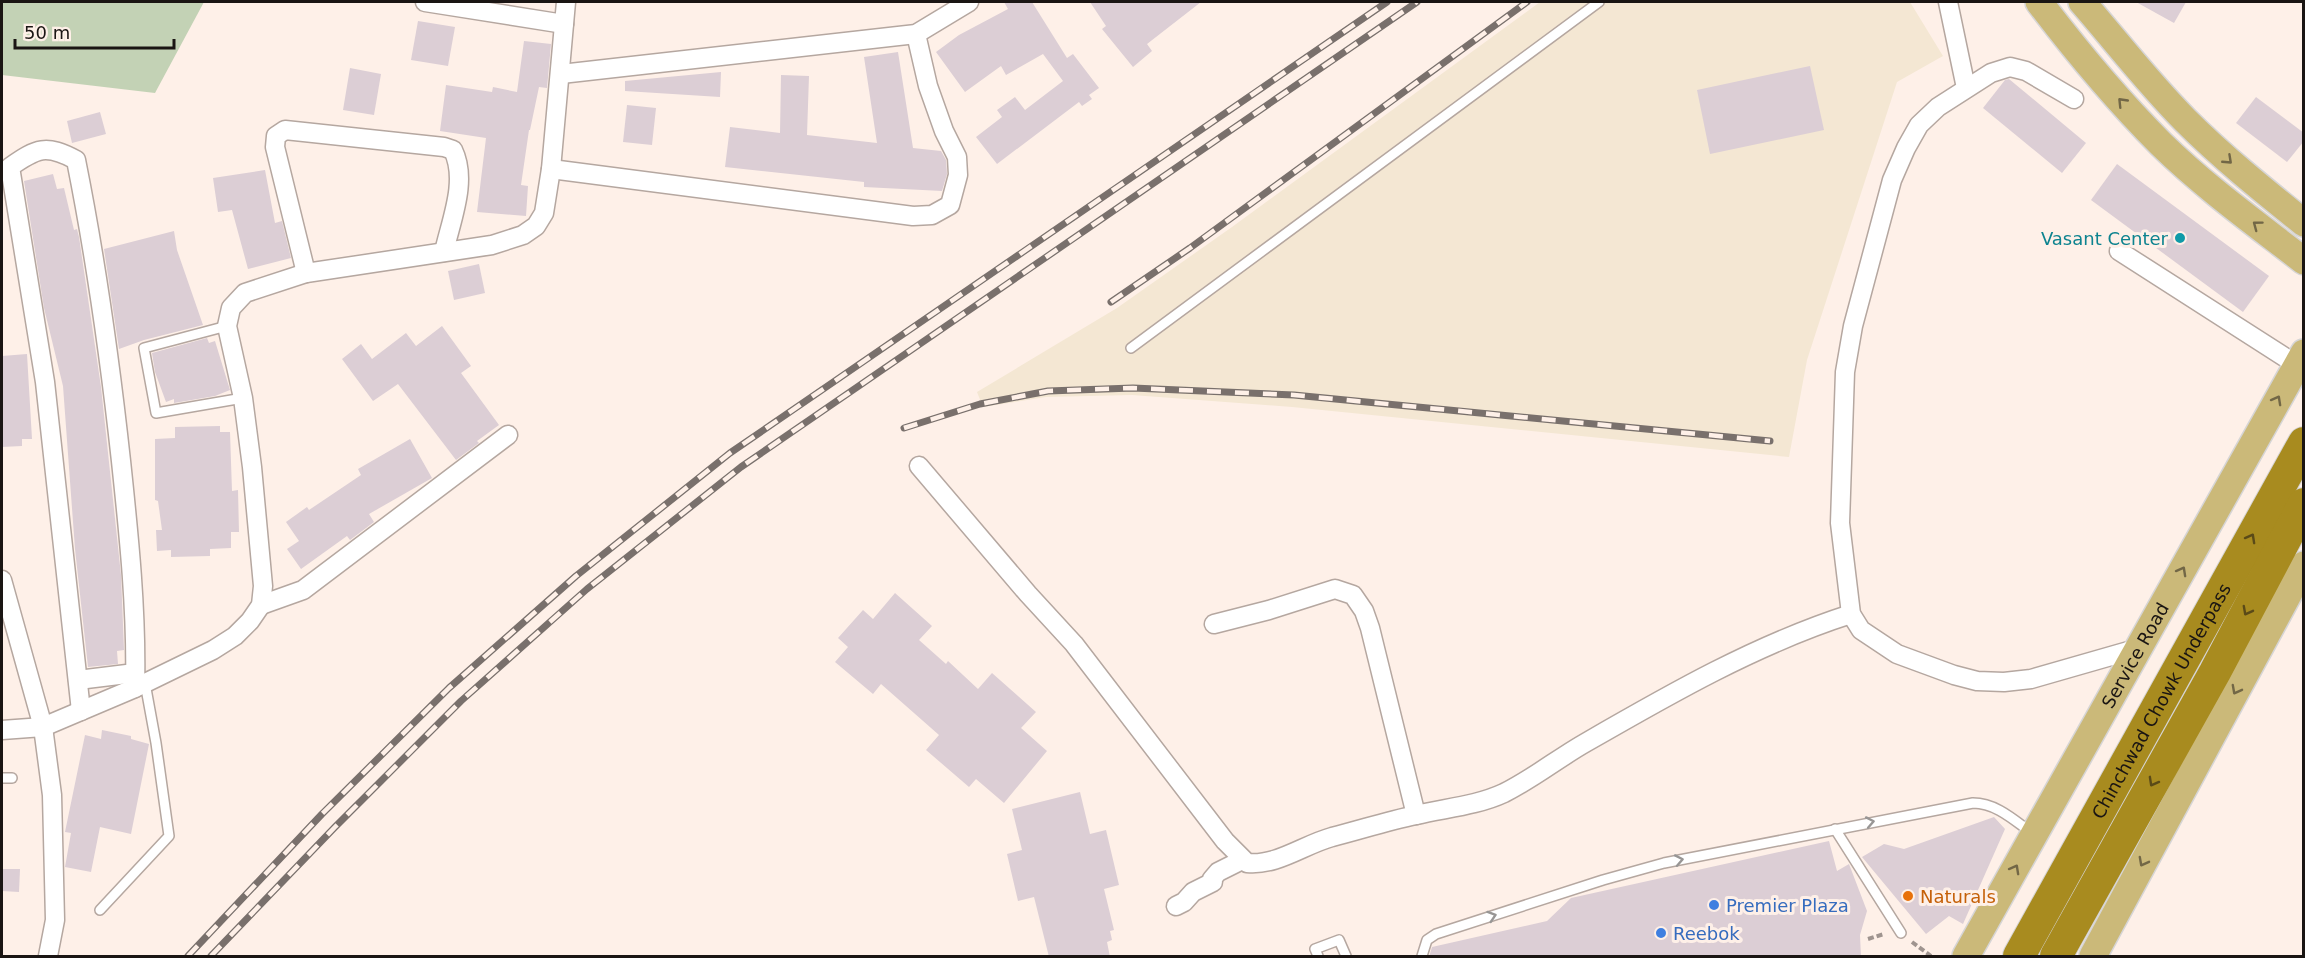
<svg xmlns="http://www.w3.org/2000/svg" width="2305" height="958" viewBox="0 0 2305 958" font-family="'DejaVu Sans',sans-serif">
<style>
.industrial{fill:#f4e7d3}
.green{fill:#c3d2b5}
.building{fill:#dcced5}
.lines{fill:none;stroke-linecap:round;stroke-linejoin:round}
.lane-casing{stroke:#b5a7a0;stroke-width:12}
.street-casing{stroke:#b5a7a0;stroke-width:21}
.primary-casing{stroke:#d6d5d5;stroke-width:30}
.highway-casing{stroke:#d6d5d5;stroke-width:34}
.path{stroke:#9f948f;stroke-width:4;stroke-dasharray:6 3;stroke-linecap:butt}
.lane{stroke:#fff;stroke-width:9}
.street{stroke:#fff;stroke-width:18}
.primary{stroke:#cbb979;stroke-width:27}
.highway{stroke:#a88b1f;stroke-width:32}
.rail-casing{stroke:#79706c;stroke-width:7}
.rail{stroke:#fef0e8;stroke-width:4.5;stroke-dasharray:14;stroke-linecap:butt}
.oneway{stroke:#726746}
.oneway2{stroke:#5a4a18}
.oneway3{stroke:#989695}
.culture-dot{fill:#0f9aa8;stroke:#fef0e8;stroke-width:2}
.food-dot{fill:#e8710a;stroke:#fef0e8;stroke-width:2}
.shop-dot{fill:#3f7fe0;stroke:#fef0e8;stroke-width:2}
.labels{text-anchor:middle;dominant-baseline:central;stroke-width:6;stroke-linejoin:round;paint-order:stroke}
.culture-label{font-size:18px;fill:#0d838f;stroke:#fef0e8;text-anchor:end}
.street-label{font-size:18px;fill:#1a1513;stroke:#fef0e8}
.food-label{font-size:18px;fill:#c56008;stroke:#fef0e8;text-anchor:start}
.shop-label{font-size:18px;fill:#366cbe;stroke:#fef0e8;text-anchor:start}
</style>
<rect width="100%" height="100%" fill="#fef0e8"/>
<polygon class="industrial" points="1540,2 1910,2 1943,56 1897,82 1807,360 1789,457 1292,407 1132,395 1046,397 983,407 977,392 1117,308 1232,227"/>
<polygon class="green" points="2,2 204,2 155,93 2,75"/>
<g class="building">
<polygon points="1004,2 1032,2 1067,58 1073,54 1099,88 1089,95 1092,99 1082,106 1079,102 997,164 976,137 1002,117 997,110 1015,97 1025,110 1063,81 1043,54 1006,75 1001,66 965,92 936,52 959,35 1008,9"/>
<polygon points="1090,2 1201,2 1147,44 1152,51 1133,67 1102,29 1106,26"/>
<polygon points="2136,2 2186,2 2174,23"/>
<polygon points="418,21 455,27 448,66 411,60"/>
<polygon points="524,41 551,44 547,88 539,87 530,130 529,130 521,185 528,186 526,216 477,212 486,138 440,131 446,85 492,92 493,87 517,92"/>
<polygon points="898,52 913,148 941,151 946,160 947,174 942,191 864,187 864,182 725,167 730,127 780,133 781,75 809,76 807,135 877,143 864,57"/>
<polygon points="1810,66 1824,130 1710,154 1697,90"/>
<polygon points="350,68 381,74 374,115 343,110"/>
<polygon points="721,72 720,97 625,91 625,81"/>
<polygon points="2009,79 2086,143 2062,173 1983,108 2005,80"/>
<polygon points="2256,97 2304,133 2304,141 2287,162 2236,123"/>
<polygon points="627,105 656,108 652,145 623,142"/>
<polygon points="100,112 106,134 72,143 67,121"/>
<polygon points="2117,164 2269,276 2243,312 2091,200"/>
<polygon points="265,170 275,223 282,221 291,258 248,269 232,210 218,212 213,178"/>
<polygon points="53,174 57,189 64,188 74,230 77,229 79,237 101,387 121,575 124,650 117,651 118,664 88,667 75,549 63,386 44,308 24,181"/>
<polygon points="174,231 177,250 203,325 144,340 119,349 104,249"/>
<polygon points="479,264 485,293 454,300 448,271"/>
<polygon points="442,326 471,366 461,373 499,425 477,441 479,443 456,460 398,384 373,401 342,359 361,344 372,359 406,333 416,346"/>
<polygon points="207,338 209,343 215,341 230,390 215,396 174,403 174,399 166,402 155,372 152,353"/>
<polygon points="27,354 32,439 22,439 22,446 2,447 2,356"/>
<polygon points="220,426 220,432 230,432 232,491 238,490 239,532 231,532 231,548 210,549 210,556 171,557 171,550 157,551 156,530 162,530 158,501 155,500 155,439 175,438 175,427"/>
<polygon points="410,439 432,478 369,514 374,522 350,540 347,536 301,569 287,549 299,541 286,522 307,507 309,510 361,475 358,469"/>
<polygon points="895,593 932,626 919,640 946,664 948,661 978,689 992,673 1036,712 1021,728 1047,751 1004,803 976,779 969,787 926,750 939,735 881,684 873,694 835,662 848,647 838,638 863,610 873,619"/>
<polygon points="102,730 131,736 131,739 149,744 131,834 100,827 91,872 65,867 71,833 65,832 85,735 101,739"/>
<polygon points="1080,792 1090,834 1106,830 1119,885 1104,889 1114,930 1110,931 1112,940 1107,942 1110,957 1049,957 1034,897 1018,901 1007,854 1022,850 1012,809"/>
<polygon points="1994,817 2005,829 1963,924 1949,916 1926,934 1862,857 1884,844 1904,849"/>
<polygon points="1829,841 1837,871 1849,864 1867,911 1860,935 1861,957 1429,957 1432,947 1547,921 1571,898"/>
<polygon points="2,869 20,869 19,892 2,891"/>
</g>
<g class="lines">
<g class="lane-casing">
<g id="lane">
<polyline points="227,326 144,348 156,413 243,398"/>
<polyline points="1131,348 1599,2"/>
<polyline points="2,778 12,778"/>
<polyline points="1835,829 1901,933"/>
<polyline points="100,910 169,836 156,743 145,683"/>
<polyline points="1318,956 1315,949 1339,940 1346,956"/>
<path d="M 1422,956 L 1427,940 L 1436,934 L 1603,880 L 1664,863 L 1973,803 C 1996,803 2014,820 2032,833"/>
</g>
</g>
<g class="street-casing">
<g id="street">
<polyline points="425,2 564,24"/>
<polyline points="1948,2 1966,88"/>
<polyline points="561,74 916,34 969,2"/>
<polyline points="2074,99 2026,71 2010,67 1991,73 1938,107 1919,125 1906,148 1892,180 1853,326 1845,372 1840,523 1851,614 1861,630 1897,654 1954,675 1977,681 2004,682 2031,679 2139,648"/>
<polyline points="551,169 913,216 932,215 950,205 958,175 957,157 944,131 928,86 916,34"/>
<polyline points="2119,251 2297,365"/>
<path d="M 306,273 L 275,147 L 276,136 L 285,130 L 444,147 L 453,150 C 468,181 451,220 444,252"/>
<path d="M 919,466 L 1028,594 L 1074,644 L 1225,841 L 1247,863 C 1277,866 1303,845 1332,837 C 1360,830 1387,821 1416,815 C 1445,808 1476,806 1504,793 C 1534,778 1557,759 1585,743 C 1670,694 1757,644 1851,614"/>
<polyline points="2,580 43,727 52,795 55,920 48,956"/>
<polyline points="261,605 303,590 508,435"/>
<polyline points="1214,624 1269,610 1335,589 1353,595 1364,611 1370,628 1416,815"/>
<polyline points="78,680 135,673"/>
<path d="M 81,711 L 45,382 L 10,167 C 37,148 46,144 76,160 C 96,260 110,360 121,461 C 129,536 137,613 135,688"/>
<polyline points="2,730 43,727 135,688 213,650 235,636 250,621 261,605 263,586 252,467 243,398 227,326 231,308 245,293 306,273 492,245 523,235 536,226 544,213 551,169 566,2"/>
<polyline points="1176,906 1184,902 1193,892 1213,882 1212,879 1218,872 1242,860"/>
</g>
</g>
<g class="primary-casing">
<g id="primary">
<path d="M 2039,2 C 2077,52 2117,100 2161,144 C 2205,187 2255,223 2304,261"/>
<path d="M 2082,2 C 2116,41 2148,83 2185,120 C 2222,157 2263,190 2304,223"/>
<path id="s1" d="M 1966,956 L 2304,353"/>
<polyline points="2093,956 2304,565"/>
</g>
</g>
<g class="highway-casing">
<g id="highway">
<path id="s2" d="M 2019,956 L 2304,443"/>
<polyline points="2056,956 2215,672 2304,504"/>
</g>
</g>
<g class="path">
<polyline points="1868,939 1884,934"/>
<polyline points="1912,942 1931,956"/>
</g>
<use href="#lane" class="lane"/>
<use href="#street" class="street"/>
<use href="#primary" class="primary"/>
<use href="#highway" class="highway"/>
<g class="rail-casing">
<g id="rail">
<polyline points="1111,302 1190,248 1527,2"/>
<polyline points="904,428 980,404 1048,391 1133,388 1294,395 1770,441"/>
<polyline points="188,956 322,814 449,688 576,576 730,453 1387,2"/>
<polyline points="211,956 335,827 461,701 587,589 741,467 1417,2"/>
</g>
</g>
<use href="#rail" class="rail"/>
</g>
<defs><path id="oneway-chevron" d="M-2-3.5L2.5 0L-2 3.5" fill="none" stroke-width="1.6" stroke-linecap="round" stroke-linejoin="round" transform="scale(1.5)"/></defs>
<g class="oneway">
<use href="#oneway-chevron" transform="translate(2122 102) rotate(-134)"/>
<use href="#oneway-chevron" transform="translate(2228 160) rotate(43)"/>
<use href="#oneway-chevron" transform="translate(2257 225) rotate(-143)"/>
<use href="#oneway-chevron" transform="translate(2277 400) rotate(-61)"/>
<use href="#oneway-chevron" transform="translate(2182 571) rotate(-61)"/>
<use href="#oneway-chevron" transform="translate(2236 690) rotate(118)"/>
<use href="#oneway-chevron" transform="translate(2143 862) rotate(118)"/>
<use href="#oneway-chevron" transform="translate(2015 869) rotate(-61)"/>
</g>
<g class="oneway2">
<use href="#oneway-chevron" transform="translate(2251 538) rotate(-61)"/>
<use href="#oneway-chevron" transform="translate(2247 611) rotate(118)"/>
<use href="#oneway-chevron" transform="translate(2153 782) rotate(119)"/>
</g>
<g class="oneway3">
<use href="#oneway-chevron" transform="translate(1870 822) rotate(-11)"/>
<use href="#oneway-chevron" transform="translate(1679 860) rotate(-11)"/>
<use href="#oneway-chevron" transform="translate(1492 916) rotate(-18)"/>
</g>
<circle class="culture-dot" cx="2180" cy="238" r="6"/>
<circle class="food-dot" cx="1908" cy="896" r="6"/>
<g class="shop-dot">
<circle cx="1714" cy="905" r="6"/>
<circle cx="1661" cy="933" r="6"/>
</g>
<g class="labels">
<g class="culture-label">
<text x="2168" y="238">Vasant Center</text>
</g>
<g class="street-label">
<text stroke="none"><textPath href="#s1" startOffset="345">Service Road</textPath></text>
<text stroke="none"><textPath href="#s2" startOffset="292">Chinchwad Chowk Underpass</textPath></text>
</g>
<g class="food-label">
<text x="1920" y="896">Naturals</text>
</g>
<g class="shop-label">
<text x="1726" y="905">Premier Plaza</text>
<text x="1673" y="933">Reebok</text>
</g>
</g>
<rect width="2305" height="958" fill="none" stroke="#1a1513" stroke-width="6"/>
<path d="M15 39v9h159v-9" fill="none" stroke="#1a1513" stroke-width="3"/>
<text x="24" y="39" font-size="18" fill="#1a1513" stroke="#fef0e8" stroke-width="4.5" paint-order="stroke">50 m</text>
</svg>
